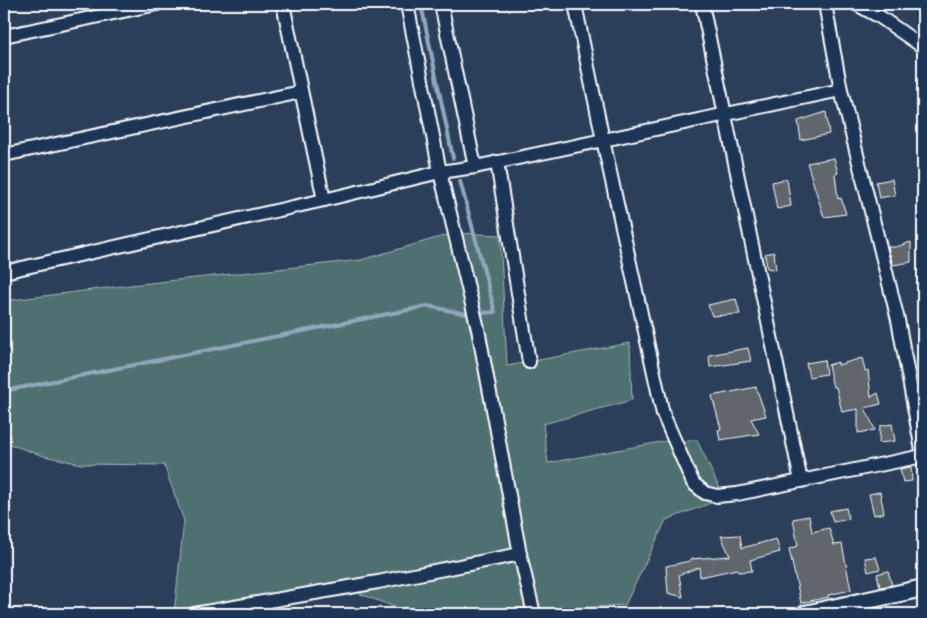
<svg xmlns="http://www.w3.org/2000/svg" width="927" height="618" viewBox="0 0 927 618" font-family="'Gochi Hand',sans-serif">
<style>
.green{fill:#4f6f6f;stroke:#a7b7b7}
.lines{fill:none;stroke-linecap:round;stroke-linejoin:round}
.stream{stroke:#91a7bc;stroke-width:4}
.building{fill:#61666c;stroke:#fff}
.minor-casing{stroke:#fff;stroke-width:16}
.tertiary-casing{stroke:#fff;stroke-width:20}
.minor{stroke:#1d3557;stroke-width:12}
.tertiary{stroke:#1d3557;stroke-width:16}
</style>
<rect width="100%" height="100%" fill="#2b3f5b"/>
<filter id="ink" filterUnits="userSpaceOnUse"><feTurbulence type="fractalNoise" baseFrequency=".02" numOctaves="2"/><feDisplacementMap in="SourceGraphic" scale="10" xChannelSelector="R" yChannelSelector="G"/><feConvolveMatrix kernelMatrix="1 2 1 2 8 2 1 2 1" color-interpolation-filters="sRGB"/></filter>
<g filter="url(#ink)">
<polygon class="green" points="454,233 500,235 507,366 630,343 632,400 543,424 548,463 666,441 697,440 724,498 666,520 625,605 479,614 413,614 334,584 188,614 174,614 184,521 164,465 81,464 44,456 6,443 4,434 4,301 131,285 361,260"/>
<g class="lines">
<g class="stream">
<polyline points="421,4 453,158"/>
<polyline points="4,391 428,306 466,314 495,312 460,181"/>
</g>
</g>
<g class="building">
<polygon points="826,112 829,134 801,140 798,121"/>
<polygon points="834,158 838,173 835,174 838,199 841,198 846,214 824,217 807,163"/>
<polygon points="787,179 791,206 777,209 772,182"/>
<polygon points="892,179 895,195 879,198 876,182"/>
<polygon points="911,242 911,262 893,265 888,247 896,247"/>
<polygon points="774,252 776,270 767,268 765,254"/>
<polygon points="736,299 740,314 712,316 708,305"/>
<polygon points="748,348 751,361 710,367 709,355"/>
<polygon points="862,358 865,371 868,370 871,397 878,393 881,404 865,408 875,430 858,433 858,409 842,412 836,387 833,387 828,365 838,362 838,365"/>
<polygon points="824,360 826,374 809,377 806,363"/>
<polygon points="756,387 766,416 751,419 759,434 720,440 718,430 721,429 712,396"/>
<polygon points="892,424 895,441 879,443 880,426"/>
<polygon points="911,467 912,481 903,482 900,469"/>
<polygon points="880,492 884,513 874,515 869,494"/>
<polygon points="846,508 849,519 833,522 830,511"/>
<polygon points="809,516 812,532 829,528 834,545 842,544 851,590 828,595 829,597 801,603 789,549 798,546 793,519"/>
<polygon points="740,535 742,548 776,539 780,552 750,560 752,571 738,572 737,569 700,577 699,567 679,575 683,597 668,593 666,566 690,561 690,559 730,556 721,536"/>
<polygon points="876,557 880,569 868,572 865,558"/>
<polygon points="888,571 892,585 880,587 877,574"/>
</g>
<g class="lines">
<g class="minor-casing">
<g id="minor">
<polyline points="283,4 324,200"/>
<polyline points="407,4 440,172 478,329 520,554"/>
<polyline points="441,4 475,167"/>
<polyline points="575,4 603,140 663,414 693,483 705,493 717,496 737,494 923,456"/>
<polyline points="702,4 801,481"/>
<polyline points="825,4 841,90 898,320 923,456"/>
<polyline points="856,4 880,17 923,47"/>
<polyline points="4,36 157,4"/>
<polyline points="4,155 301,92"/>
<polyline points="497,162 529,362"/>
<polyline points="4,272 324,200 440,172 475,167 841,90"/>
<polyline points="194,614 378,582 520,554 534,614"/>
</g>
</g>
<g class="tertiary-casing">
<polyline id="tertiary" points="805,614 923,588"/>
</g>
<use href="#minor" class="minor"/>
<use href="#tertiary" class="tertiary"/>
</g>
</g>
<rect width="927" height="618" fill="none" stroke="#1d3557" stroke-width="20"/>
<rect x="10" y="10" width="907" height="598" fill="none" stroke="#fff" stroke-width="2" filter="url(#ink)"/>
</svg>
